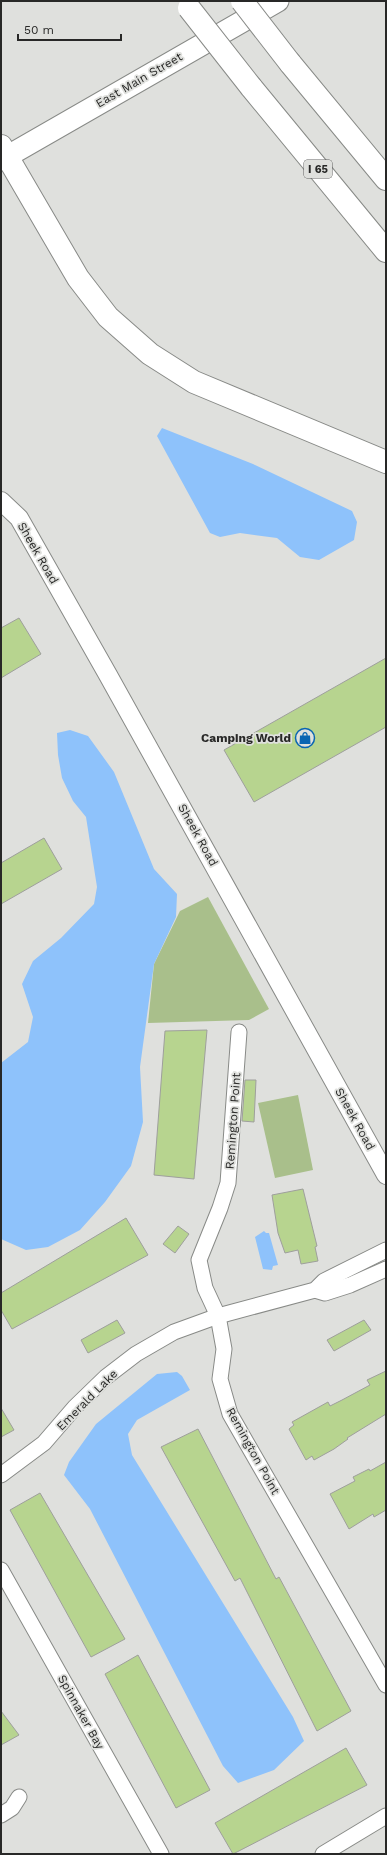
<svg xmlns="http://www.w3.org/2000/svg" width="387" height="1855" viewBox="0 0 387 1855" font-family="'Work Sans',sans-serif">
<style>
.green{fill:#a9bf8b}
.water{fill:#8ec2fb}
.building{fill:#b7d48f;stroke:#9e9f9c}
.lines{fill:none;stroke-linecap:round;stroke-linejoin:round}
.minor-casing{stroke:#888a87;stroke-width:17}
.tertiary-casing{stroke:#888a87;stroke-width:20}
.secondary-casing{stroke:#888a87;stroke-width:23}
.motorway-casing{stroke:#888a87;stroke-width:24}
.minor{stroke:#fff;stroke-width:15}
.tertiary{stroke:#fff;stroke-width:18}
.secondary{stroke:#fff;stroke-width:21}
.motorway{stroke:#fff;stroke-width:22}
.motorway-bridge-casing{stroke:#888a87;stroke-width:24;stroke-linecap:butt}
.motorway-bridge{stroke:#fff;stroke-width:22}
.labels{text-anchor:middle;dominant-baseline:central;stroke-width:3.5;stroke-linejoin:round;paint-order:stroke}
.shield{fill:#dfe0dd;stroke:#5f5f5e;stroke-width:1}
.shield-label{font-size:11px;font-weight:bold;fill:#282827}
.street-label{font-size:12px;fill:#282827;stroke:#dfe0dd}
.poi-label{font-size:12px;font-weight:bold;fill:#282827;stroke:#dfe0dd;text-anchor:end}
</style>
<rect width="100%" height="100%" fill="#dfe0dd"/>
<g class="green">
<polygon points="208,897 269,1009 249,1020 148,1023 154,964 180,911"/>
<polygon points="298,1095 313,1170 275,1178 258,1103"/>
</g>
<g class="water">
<polygon points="162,428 253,464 352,511 357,522 354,540 319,560 300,557 277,538 240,533 220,537 210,533 157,436"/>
<polygon points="70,730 88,736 114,772 154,869 177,894 176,917 154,964 140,1067 143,1122 131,1166 105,1202 80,1230 48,1247 26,1250 1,1239 1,1063 28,1042 33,1017 22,984 33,961 61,938 94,904 97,887 86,817 73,801 62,778 58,755 57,733"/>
<polygon points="264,1231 266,1233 269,1233 278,1265 273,1266 272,1270 263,1269 255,1237"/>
<polygon points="177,1372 182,1376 190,1390 137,1420 128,1434 132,1455 293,1717 304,1741 274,1770 238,1783 223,1766 90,1509 64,1475 69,1462 96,1424 157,1374"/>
</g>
<g class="building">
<polygon points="19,618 41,654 1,678 1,628"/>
<polygon points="386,658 386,727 254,802 224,750"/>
<polygon points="44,838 62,869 1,904 1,863"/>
<polygon points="207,1030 194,1179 154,1175 165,1031"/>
<polygon points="245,1080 256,1080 254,1122 242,1121"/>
<polygon points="303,1189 317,1246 315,1247 318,1261 301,1264 298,1250 285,1253 278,1233 272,1195"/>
<polygon points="126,1218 148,1255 12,1329 1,1310 1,1293"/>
<polygon points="178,1226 189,1234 175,1253 163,1244"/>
<polygon points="117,1320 125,1333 88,1353 81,1340"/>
<polygon points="364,1320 371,1330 334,1351 327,1340"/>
<polygon points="386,1371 386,1414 347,1438 348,1439 334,1449 314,1460 312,1456 306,1460 289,1429 294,1425 292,1422 328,1402 330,1406 342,1400 370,1385 367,1380"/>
<polygon points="1,1408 14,1430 1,1437"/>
<polygon points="198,1429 276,1579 279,1577 351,1711 317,1731 240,1578 235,1581 161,1447"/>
<polygon points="386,1462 386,1510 374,1517 373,1514 349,1529 330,1494 355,1481 353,1477 369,1469 370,1471"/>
<polygon points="40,1493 125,1639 91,1657 10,1510"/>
<polygon points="138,1655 210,1790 176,1808 105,1674"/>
<polygon points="1,1711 19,1735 1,1745"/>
<polygon points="346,1748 367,1785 233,1854 215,1823"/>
</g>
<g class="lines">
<g class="minor-casing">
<g id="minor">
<polyline points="239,1032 228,1183 220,1208 199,1260 205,1288 218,1316 224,1349 220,1379 230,1414 386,1685"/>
<polyline points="315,1290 325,1293 350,1285 386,1269"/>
<polyline points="1,1475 44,1443 75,1407 106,1377 136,1354 174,1332 218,1316 315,1290 324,1281 386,1250"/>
<polyline points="1,1570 161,1854"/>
<polyline points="1,1815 12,1808 19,1797"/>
<polyline points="323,1854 386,1816"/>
</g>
</g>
<g class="tertiary-casing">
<polyline id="tertiary" points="1,501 19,518 108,675 386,1175"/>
</g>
<g class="secondary-casing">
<polyline id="secondary" points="1,160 278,1"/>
</g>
<g class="motorway-casing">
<g id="motorway">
<polyline points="290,63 386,179"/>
<polyline points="251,87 386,251"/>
<polyline points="1,146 78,278 108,317 150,354 194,382 386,462"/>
</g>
</g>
<use href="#minor" class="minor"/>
<use href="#tertiary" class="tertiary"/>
<use href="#secondary" class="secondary"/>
<use href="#motorway" class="motorway"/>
<g class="motorway-bridge-casing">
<g id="motorway-bridge">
<polyline points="242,1 290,63"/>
<polyline points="189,8 251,87"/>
</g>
</g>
<use href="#motorway-bridge" class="motorway-bridge"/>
</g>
<defs>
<g id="shop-ring" transform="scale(1)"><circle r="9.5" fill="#dfe0dd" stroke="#0a65b2" stroke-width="1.5"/><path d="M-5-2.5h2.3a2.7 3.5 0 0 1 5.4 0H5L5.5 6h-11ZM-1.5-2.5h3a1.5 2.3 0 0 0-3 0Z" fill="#0a65b2"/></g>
</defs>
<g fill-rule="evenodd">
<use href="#shop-ring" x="305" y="738"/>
</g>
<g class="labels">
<rect class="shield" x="304" y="160" width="28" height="18" rx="3"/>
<g class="shield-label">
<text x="318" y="169">I 65</text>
</g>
<g class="street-label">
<text transform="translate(139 80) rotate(-30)">East Main Street</text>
<text transform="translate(38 553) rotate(60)">Sheek Road</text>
<text transform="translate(198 835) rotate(61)">Sheek Road</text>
<text transform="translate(355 1119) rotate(61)">Sheek Road</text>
<text transform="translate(233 1121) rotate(-86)">Remington Point</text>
<text transform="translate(87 1400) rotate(-45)">Emerald Lake</text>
<text transform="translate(253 1451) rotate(61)">Remington Point</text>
<text transform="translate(81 1712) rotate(61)">Spinnaker Bay</text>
</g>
<g class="poi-label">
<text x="291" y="738">Camping World</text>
</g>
</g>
<rect width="387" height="1855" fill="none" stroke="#282827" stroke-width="4"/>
<path d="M18 34v6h103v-6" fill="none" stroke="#282827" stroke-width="2"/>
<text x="24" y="34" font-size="12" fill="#282827" stroke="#dfe0dd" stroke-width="3" paint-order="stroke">50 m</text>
</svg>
